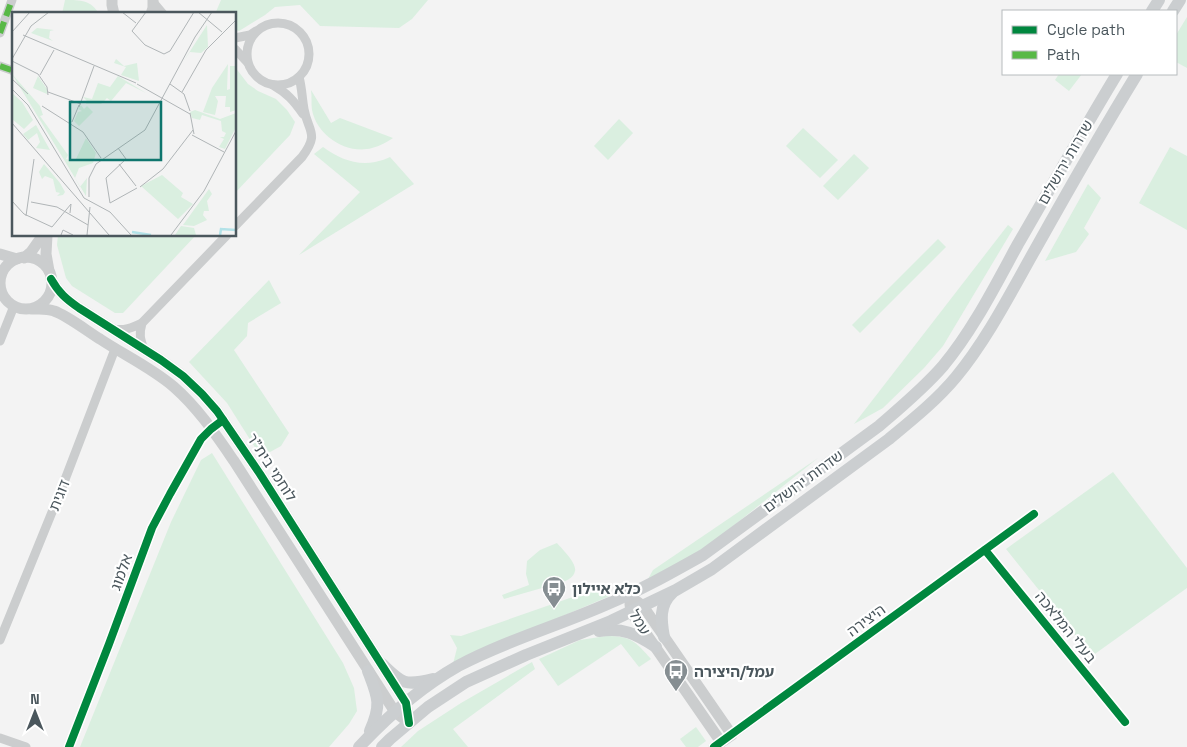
<svg xmlns="http://www.w3.org/2000/svg" width="1187" height="747" viewBox="0 0 1187 747" font-family="'Space Grotesk','Noto Sans Hebrew',sans-serif">
<style>
.green{fill:#daefe0}
.lines{fill:none;stroke-linecap:round;stroke-linejoin:round}
.minor{stroke:#cbcdce;stroke-width:9}
.tertiary{stroke:#cbcdce;stroke-width:11}
.secondary{stroke:#cbced0;stroke-width:12}
.quiet{stroke:#58b947;stroke-width:6;stroke-dasharray:12 6;stroke-linecap:butt}
.cycleway-casing{stroke:#fff;stroke-width:11}
.cycleway{stroke:#00873e;stroke-width:8}
.labels{text-anchor:middle;dominant-baseline:central;stroke-width:4.5;stroke-linejoin:round;paint-order:stroke}
.street-label{font-size:15px;fill:#4b575d;stroke:#fff}
.poi-label{font-size:15px;font-weight:bold;fill:#4b575d;stroke:#fff;text-anchor:start}
.inset-river{fill:none;stroke:#b3e2e8;stroke-width:2.5}
.inset-road{fill:none;stroke:#b0b5b7;stroke-width:1}
.view{fill:#0f766e;fill-opacity:0.15;stroke:#0f766e;stroke-width:2.5}
.inset-edge{fill:none;stroke:#4b575d;stroke-width:2.5}
</style>
<rect width="100%" height="100%" fill="#f3f3f3"/>
<g class="green">
<path d="M 65,0 C 81,0 91,0 99,14 L 62,14 Z"/>
<polygon points="221,0 428,0 412,19 399,28 320,26 300,5 275,7 265,15 239,31 235,30 235,14 215,14"/>
<polygon points="1187,17 1187,68 1176,62 1176,35"/>
<polygon points="235,67 248,84 258,91 276,99 287,110 295,122 290,135 235,193"/>
<polygon points="1059,74 1082,74 1069,91 1055,80"/>
<path d="M 311,90 L 331,123 L 340,118 L 393,138 C 387,142 380,146 372,148 C 347,155 317,136 312,110 C 311,104 312,97 311,90 Z"/>
<polygon points="619,119 633,133 608,160 594,146"/>
<polygon points="803,128 838,160 820,178 786,146"/>
<path d="M 323,147 C 338,158 356,166 375,162 C 380,161 386,159 390,157 L 414,184 L 299,255 L 360,192 L 314,154 Z"/>
<polygon points="1170,147 1187,156 1187,230 1139,203"/>
<polygon points="854,154 869,168 838,200 823,186"/>
<polygon points="1088,184 1101,198 1084,228 1089,234 1076,252 1045,261"/>
<polygon points="1008,225 1013,229 943,346 924,368 883,408 854,424"/>
<polygon points="58,235 196,235 123,313 115,313 72,286 66,278 57,245"/>
<polygon points="938,239 946,247 860,333 852,325"/>
<polygon points="269,280 281,303 248,323 247,336 234,350 289,433 281,446 261,457 227,403 189,362"/>
<polygon points="212,453 343,663 354,688 357,711 349,724 329,747 80,747 171,522 201,460"/>
<polygon points="818,458 722,535 692,556 648,579 653,570"/>
<polygon points="1113,472 1187,568 1187,588 1092,656 1006,549"/>
<path d="M 557,543 C 562,549 577,563 575,571 C 574,577 568,580 563,582 L 504,599 L 502,595 L 529,585 L 526,574 L 527,561 L 540,550 Z"/>
<polygon points="600,590 610,596 466,657 453,664 457,648 450,635 461,636 590,591"/>
<path d="M 606,636 C 631,636 635,641 651,659 L 639,667 L 621,644 L 558,686 L 539,659 L 580,640 Z"/>
<polygon points="532,662 535,669 453,729 468,747 401,747 418,731 461,703"/>
<polygon points="696,727 706,741 698,747 686,747 680,739"/>
</g>
<g class="lines">
<g class="minor">
<polyline points="153,2 163,14"/>
<circle cx="278" cy="54" r="31"/>
<polyline points="0,33 12,0"/>
<polyline points="235,38 250,35 256,31"/>
<polyline points="235,49 248,63"/>
<polyline points="0,66 14,71"/>
<path d="M 273,85 C 287,93 294,101 303,114"/>
<path d="M 235,226 L 302,157 C 320,133 308,132 304,109 C 302,98 302,88 299,77"/>
<path d="M 142,323 C 139,334 140,339 144,349"/>
<path d="M 113,329 C 124,331 132,328 142,323 L 227,235"/>
<polyline points="0,341 14,306"/>
<polyline points="985,550 1125,722"/>
<polyline points="0,640 61,490 115,349"/>
<polyline points="732,735 1034,514"/>
<polyline points="0,738 26,747"/>
<polyline points="69,747 109,644 152,528 170,494 201,439 211,429 223,420"/>
</g>
<g class="tertiary">
<polyline points="112,0 112,5 114,14"/>
<polyline points="151,14 153,8 153,0"/>
<polyline points="47,235 46,254 49,271"/>
<polyline points="0,254 17,259"/>
<circle cx="26" cy="283" r="26"/>
<polyline points="24,258 31,252 43,235"/>
<path d="M 51,279 C 59,293 66,299 79,308 L 161,360 L 183,376 L 202,394 L 217,411 L 260,474 L 406,703 L 409,723"/>
<path d="M 32,309 C 39,309 47,308 54,311 C 68,316 87,331 100,339 C 124,355 152,368 174,387 C 198,408 216,435 234,461 L 395,712 L 409,723"/>
<polyline points="628,595 643,606 732,735 714,747"/>
<polyline points="630,604 631,612 721,742"/>
</g>
<g class="secondary">
<polyline points="1152,11 1159,0"/>
<polyline points="1173,11 1180,0"/>
<path d="M 599,631 C 623,627 636,634 656,647"/>
<path d="M 664,637 C 661,621 659,605 672,593"/>
<path d="M 382,664 C 402,684 405,686 433,679"/>
<path d="M 368,671 C 378,697 382,704 370,731"/>
<path d="M 359,747 C 388,716 421,687 458,666 C 505,641 557,626 605,605 C 639,591 671,573 703,555 L 879,426 C 901,407 924,388 943,366 C 973,330 995,286 1018,244 C 1051,187 1083,130 1117,74"/>
<path d="M 382,747 L 390,739 L 428,707 L 466,682 L 526,655 L 611,621 L 676,590 L 712,569 L 889,439 C 912,420 937,400 956,377 C 988,338 1011,292 1036,248 C 1069,189 1102,131 1137,74"/>
</g>
<g class="quiet">
<polyline points="0,33 12,0"/>
<polyline points="0,66 14,71"/>
</g>
<g class="cycleway-casing">
<g id="cycleway">
<path d="M 51,279 C 59,293 66,299 79,308 L 161,360 L 183,376 L 202,394 L 217,411 L 260,474 L 406,703 L 409,723"/>
<polyline points="985,550 1125,722"/>
<polyline points="69,747 109,644 152,528 170,494 201,439 211,429 223,420"/>
<polyline points="714,747 1034,514"/>
</g>
</g>
<use href="#cycleway" class="cycleway"/>
</g>
<defs>
<g id="bus-pin" transform="scale(1.25)"><path d="M0 17L-7.5 6A9.5 9.5 0 1 1 7.5 6Z" fill="#868e92" stroke="#fff"/><path d="M-5-6H5V4H4V6H2V4H-2V6H-4V4H-5ZM-3.5-4V0h7V-4ZM-3.5 1.2v1.5H-2V1.2ZM2 1.2v1.5H3.5V1.2Z" fill="#fff"/></g>
</defs>
<g fill-rule="evenodd">
<use href="#bus-pin" x="554" y="588"/>
<use href="#bus-pin" x="676" y="671"/>
</g>
<g class="labels">
<g class="street-label">
<text transform="translate(1065 162) rotate(-60)">שדרות ירושלים</text>
<text transform="translate(272 467) rotate(57)">לוחמי בית"ר</text>
<text transform="translate(803 481) rotate(-36)">שדרות ירושלים</text>
<text transform="translate(59 495) rotate(-68)">דוגית</text>
<text transform="translate(121 572) rotate(-70)">אלמוג</text>
<text transform="translate(866 620) rotate(-36)">היצירה</text>
<text transform="translate(640 622) rotate(59)">עמל</text>
<text transform="translate(1066 627) rotate(51)">בעלי המלאכה</text>
</g>
<g class="poi-label">
<text x="572" y="588">כלא איילון</text>
<text x="694" y="671">עמל/היצירה</text>
</g>
</g>
<g transform="translate(12 12)">
<rect width="224" height="224" fill="#f3f3f3"/>
<path d="M 195,13 L 196,35 L 189,41 L 178,40 L 171,50 ZM 25,16 L 42,18 L 38,19 L 37,26 L 41,29 L 19,21 ZM 104,47 L 112,54 L 125,51 L 127,69 L 109,63 L 114,55 L 102,51 ZM 216,52 L 215,78 L 218,77 L 218,54 L 224,54 L 224,98 L 218,100 L 218,95 L 213,95 L 214,84 L 203,84 L 206,89 L 203,103 L 191,100 L 200,76 ZM 0,62 L 28,94 L 31,103 L 28,104 L 56,143 L 54,147 L 63,149 L 74,126 L 84,141 L 81,151 L 67,156 L 63,166 L 68,175 L 75,166 L 74,184 ZM 26,64 L 35,77 L 35,82 L 21,76 ZM 106,64 L 134,81 L 114,71 L 99,89 L 95,86 L 89,92 L 74,92 L 75,89 L 71,85 L 80,87 L 86,71 L 98,75 ZM 0,81 L 10,90 L 21,108 L 12,117 L 0,107 ZM 69,93 L 72,97 L 75,94 L 81,100 L 67,114 L 62,109 L 66,100 L 70,99 L 66,97 ZM 183,98 L 208,107 L 224,101 L 224,115 L 213,137 L 207,135 L 212,127 L 208,125 L 212,125 L 214,121 L 210,119 L 209,109 L 190,103 L 188,108 L 180,106 L 178,100 ZM 24,113 L 38,138 L 24,136 L 28,130 L 25,121 L 16,128 L 11,122 ZM 32,152 L 48,171 L 53,180 L 51,183 L 45,184 L 48,181 L 44,180 L 41,167 L 33,164 L 30,167 L 27,160 ZM 150,163 L 171,181 L 169,185 L 181,192 L 166,207 L 129,174 ZM 197,177 L 200,182 L 195,189 L 197,199 L 192,199 L 191,203 L 195,208 L 182,214 L 171,213 ZM 169,214 L 182,216 L 184,223 L 163,223 Z" fill="#daefe0"/>
<path class="inset-river" d="M 120,220 L 139,223M 208,223 L 209,217 L 224,218"/>
<path class="inset-road" d="M 110,0 L 124,11M 134,0 L 120,19 L 133,33 L 152,42 L 158,39 L 182,0M 186,0 L 210,20M 0,20 L 18,0M 11,23 L 124,71M 0,47 L 19,14 L 37,0M 0,49 L 26,62 L 35,75 L 36,83M 28,63 L 42,38M 0,67 L 16,82M 125,72 L 178,102M 158,72 L 172,82 L 178,99M 0,77 L 16,93 L 72,186 L 98,200 L 119,223M 36,80 L 69,92M 170,80 L 194,38 L 224,8M 30,94 L 71,120 L 89,146M 67,95 L 82,54M 178,101 L 182,122M 60,110 L 67,93M 0,111 L 97,223M 180,123 L 212,140M 106,136 L 114,147 L 94,166 L 98,191 L 125,176M 107,152 L 124,174M 128,175 L 151,157 L 181,118M 77,185 L 77,166 L 84,152 L 133,118 L 183,25 L 200,0M 0,189 L 12,202 L 40,215 L 59,192 L 58,201M 19,190 L 45,195 L 76,213M 14,204 L 22,147M 49,223 L 51,218 L 61,223M 75,223 L 78,195M 159,223 L 192,179 L 224,119"/>
<path class="view" d="M 58,90 L 149,90 L 149,148 L 58,148 Z"/>
<rect width="224" height="224" class="inset-edge"/>
</g>
<rect x="1002" y="10" width="175" height="65" fill="#ffffff" stroke="#b7bcbe"/>
<rect x="1012" y="26" width="25" height="8" fill="#00873e" stroke="#b7bcbe"/>
<text x="1047" y="35" font-size="15" fill="#4b575d">Cycle path</text>
<rect x="1012" y="51" width="25" height="8" fill="#58b947" stroke="#b7bcbe"/>
<text x="1047" y="60" font-size="15" fill="#4b575d">Path</text>
<g transform="translate(35 712)" stroke="#ffffff" stroke-width="4" paint-order="stroke">
<path d="M0-4L9 19L0 12L-9 19Z" fill="#4b575d"/>
<text y="-8" font-size="14" font-weight="bold" text-anchor="middle" fill="#4b575d">N</text>
</g>
</svg>
